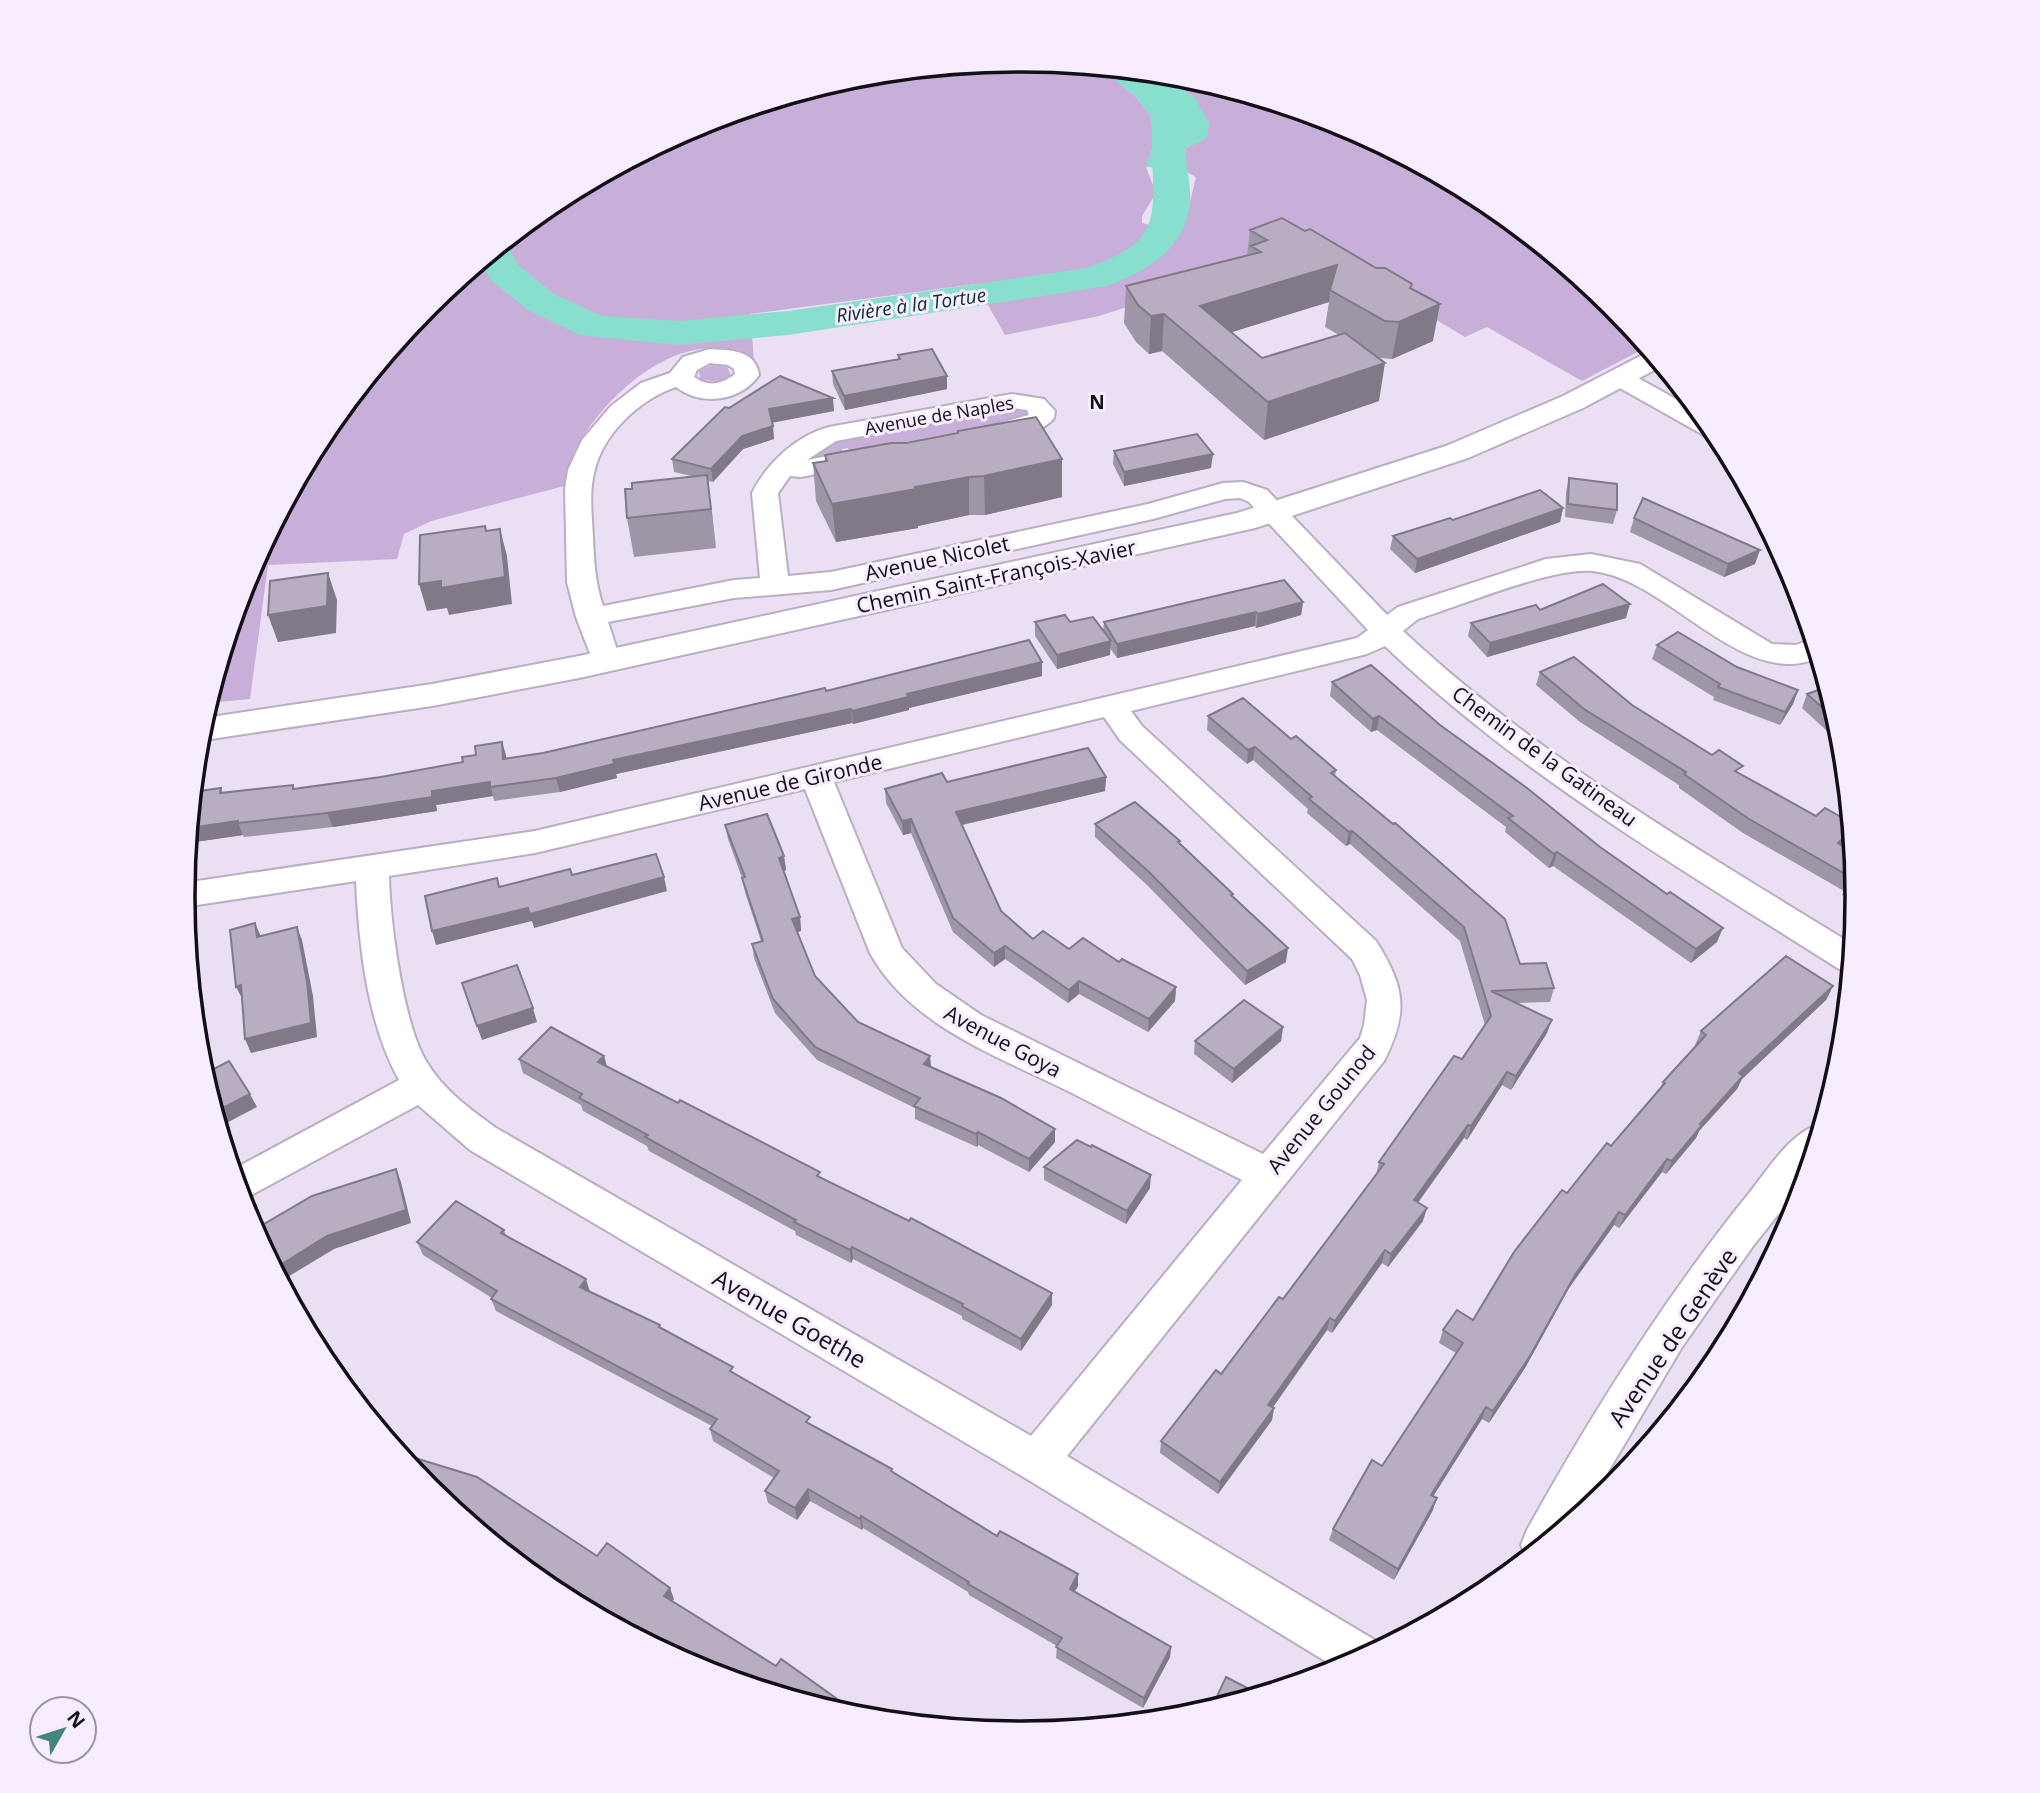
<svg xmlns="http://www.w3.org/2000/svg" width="2040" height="1793" viewBox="0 0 2040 1793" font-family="'Open Sans',sans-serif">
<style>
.green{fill:#c7afda}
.water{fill:#89dfcd}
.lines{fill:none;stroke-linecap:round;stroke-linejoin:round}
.river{fill:#89dfcd;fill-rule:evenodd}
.minor-casing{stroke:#baaec2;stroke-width:4}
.tertiary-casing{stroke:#baaec2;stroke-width:4}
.minor{fill:#fff;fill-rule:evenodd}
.tertiary{fill:#fff;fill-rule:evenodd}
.wall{fill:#9e95a6;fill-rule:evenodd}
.shaded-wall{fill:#817987}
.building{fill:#b8adc1;stroke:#817987;stroke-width:2}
.labels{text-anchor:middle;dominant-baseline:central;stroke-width:6;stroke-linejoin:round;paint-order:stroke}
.far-street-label{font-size:18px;fill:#130f16;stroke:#f7edfe}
.far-water-label{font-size:19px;font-style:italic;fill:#063029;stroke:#f7edfe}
.far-neighbourhood-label{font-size:19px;font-weight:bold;fill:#130f16;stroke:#f7edfe}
.street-label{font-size:21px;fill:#130f16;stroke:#f7edfe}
.near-street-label{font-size:24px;fill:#130f16;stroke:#f7edfe}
.rim{fill:none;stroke:#130f16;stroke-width:3.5}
</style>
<rect width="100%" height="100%" fill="#ebdff4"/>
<g class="green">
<path d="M 1020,60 L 1101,67 L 1136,97 L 1155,121 L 1153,147 L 1146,167 L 1156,193 L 1142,216 L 1142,223 L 1177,232 L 1188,210 L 1196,177 L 1183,170 L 1186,148 L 1206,138 L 1194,96 L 1175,87 L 1163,74 L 1184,76 L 1341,123 L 1485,201 L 1612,305 L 1647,347 L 1582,381 L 1487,327 L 1465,337 L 1298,238 L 1247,259 L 1210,280 L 1099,316 L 1005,335 L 976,284 L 750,314 L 754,359 C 686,322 611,389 578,445 C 571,457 568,473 564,486 L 431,521 L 404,534 L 397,559 L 268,565 L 250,699 L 208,703 L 247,576 L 324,431 L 428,304 L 555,200 L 700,123 L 857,76 Z"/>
<polygon points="712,365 727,367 731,375 719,382 700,379 699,371"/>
<polygon points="1015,408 1026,409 1029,416 1023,420 851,452 848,448 842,449 843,453 809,459 833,443"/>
</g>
<polygon class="water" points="1101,68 1163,74 1175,87 1194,96 1209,123 1207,138 1186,148 1183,170 1146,167 1153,147 1155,121 1136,97"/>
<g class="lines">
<path class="river" d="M 1159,90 L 1170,93 C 1188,119 1184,131 1186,160 C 1188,174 1191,188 1190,203 C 1186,249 1146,271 1107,286 L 788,335 L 678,345 L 580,335 L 528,310 L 491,280 L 480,262 L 506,243 L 519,266 L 554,294 L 602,316 L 678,321 L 788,311 L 1087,268 C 1157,242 1155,225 1152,157 C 1151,136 1155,119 1143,100 L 1148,93 Z"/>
<g class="minor-casing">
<g id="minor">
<path d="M 710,349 C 730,350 756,350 759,375 C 741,401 702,407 676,387 C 640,399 602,434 594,473 C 589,493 592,516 593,537 C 594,561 595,582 603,606 L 734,580 L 760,578 L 752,493 C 767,463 796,436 829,427 L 1012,394 L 1044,399 L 1055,411 L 1054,418 C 1042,434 1003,442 985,437 L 981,432 L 985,427 L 1029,415 L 1027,410 L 1012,408 L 836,441 L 807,460 L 858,450 L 867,453 L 871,458 L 867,463 L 858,466 L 801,477 L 790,476 L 778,493 L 788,576 L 831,572 L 1148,504 L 1223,483 L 1243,482 L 1267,490 L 1387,615 L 1398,607 L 1546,559 L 1591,554 L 1640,564 L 1772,644 L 1796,645 L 1812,639 L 1818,658 C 1742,691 1667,578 1592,571 C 1552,567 1460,606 1418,619 L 1403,631 C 1536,756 1698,849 1852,944 L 1850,972 L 1839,969 C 1683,870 1519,774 1385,646 L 1367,654 L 1131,711 L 1142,726 L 1376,941 C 1405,987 1409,1012 1384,1061 L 1067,1456 L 1378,1642 L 1381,1648 L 1340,1670 L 1022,1476 L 470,1150 L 418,1105 L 242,1200 L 232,1170 L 399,1080 C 367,1022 359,946 356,881 L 184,907 L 184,883 L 535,831 L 1357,638 L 1368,630 L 1249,502 L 1240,498 L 1225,499 L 1153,519 L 831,590 L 734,598 L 608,622 L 621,662 L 616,669 L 606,671 L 596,669 L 576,617 L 567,582 L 565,489 L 568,470 L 582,440 L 611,406 L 641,383 L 670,373 L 683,357 ZM 710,363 L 728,365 L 734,369 L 735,374 C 721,385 708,387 694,377 L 697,370 ZM 1104,717 L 1120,740 L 1352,959 L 1360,975 L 1367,1000 L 1364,1025 L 1360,1038 L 1263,1154 L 981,1015 L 936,984 L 902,948 L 834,782 ZM 805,789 L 870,953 C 911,1027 1000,1057 1072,1093 C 1128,1122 1185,1151 1242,1180 L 1031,1436 L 496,1128 C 470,1109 443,1090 426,1061 C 403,1023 390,921 389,876 L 535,853 Z"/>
<polygon points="1620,371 1629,373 1701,413 1720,439 1707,437 1611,383 1608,378 1611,373"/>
<path d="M 1817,1125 L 1821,1126 L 1804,1182 L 1753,1246 L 1682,1347 L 1585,1511 L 1527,1558 L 1521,1545 L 1527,1530 C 1593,1411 1665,1297 1750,1192 C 1768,1169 1790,1134 1817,1125 Z"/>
</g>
</g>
<g class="tertiary-casing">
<polygon id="tertiary" points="1650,351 1662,366 1583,408 1468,458 1255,528 579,678 432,706 198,741 204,718 432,684 579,656 1237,513 1446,446 1563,396"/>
</g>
<use href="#minor" class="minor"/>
<use href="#tertiary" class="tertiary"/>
</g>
<g class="wall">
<path d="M 1250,230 L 1411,289 L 1433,341 L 1392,359 L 1379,358 L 1375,355 L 1379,401 L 1264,440 L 1162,351 L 1149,354 L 1136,342 L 1124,323 L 1126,286 L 1247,256 ZM 1329,302 L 1325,327 L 1339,335 L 1262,358 L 1231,332 Z"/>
<polygon points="898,355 947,389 845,410 833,384 832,371 898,359"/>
<polygon points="729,408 834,411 772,422 774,439 743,449 713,482 708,481 716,548 634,557 627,518 632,489 691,476 674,472 672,459"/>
<polygon points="958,431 1062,459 1062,497 985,515 969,515 918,526 918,528 836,542 816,501 813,463 825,461 825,455 906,443 958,433"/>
<polygon points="1114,451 1211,468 1124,486 1113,464"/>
<polygon points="1569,478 1617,510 1613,524 1565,517 1566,492"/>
<polygon points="1563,508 1560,522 1415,573 1390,549 1393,536 1453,520"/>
<polygon points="1634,518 1755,564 1724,577 1630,532"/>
<polygon points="1303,602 1301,615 1256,628 1255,626 1117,658 1110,648 1110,655 1057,669 1035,636 1035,622 1070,622 1103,631 1104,622"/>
<polygon points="1540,610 1626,618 1487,657 1468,636 1471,623"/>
<polygon points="1657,645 1737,667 1798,690 1793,704 1780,725 1713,700 1714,697 1652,659"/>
<polygon points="1042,662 1042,676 909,708 909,710 853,724 852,723 616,774 617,778 560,792 494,801 493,796 436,805 437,811 333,827 244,837 243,835 188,843 193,792 221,788 223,793 293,785 294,789 381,777 463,762 502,742 506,758 543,753 826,691"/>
<polygon points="1540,672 1632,705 1740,774 1850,839 1843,846 1853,852 1857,897 1856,903 1842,895 1844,891 1743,833 1679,788 1679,785 1580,722 1536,685"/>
<polygon points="1332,682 1440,725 1717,942 1691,963 1553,866 1549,868 1505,832 1506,827 1377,730 1371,732 1330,696"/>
<polygon points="1827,687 1839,728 1828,732 1802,708 1807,694"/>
<polygon points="1208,716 1291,739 1336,770 1335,777 1520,964 1554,988 1550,1002 1517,1003 1547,1033 1511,1090 1502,1085 1467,1140 1464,1138 1418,1203 1423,1221 1388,1267 1382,1263 1332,1333 1327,1330 1273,1407 1274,1408 1272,1420 1218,1494 1160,1453 1161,1441 1221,1374 1283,1299 1376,1175 1379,1162 1462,1059 1485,1025 1460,941 1350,844 1346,846 1307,813 1308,809 1253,760 1247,764 1207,730"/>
<polygon points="1106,777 1105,791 962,825 1001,911 1033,939 1119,962 1176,987 1175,1001 1148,1032 1079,994 1068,1003 1005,959 994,967 953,932 911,833 903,835 886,803 885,789 947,782"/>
<polygon points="1095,824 1180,841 1179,844 1233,897 1286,962 1245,985 1148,886 1095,837"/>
<polygon points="725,825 784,856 786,870 784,871 800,917 801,931 797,932 815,976 858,1022 930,1056 931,1067 1055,1129 1055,1142 1029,1172 978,1145 977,1147 915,1119 915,1108 817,1060 775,1013 754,958 752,944 761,941 745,892 742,878 728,839"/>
<polygon points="1833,986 1826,1000 1742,1079 1737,1089 1699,1131 1696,1138 1666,1174 1662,1172 1619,1228 1614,1225 1569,1288 1525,1368 1489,1423 1482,1419 1433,1496 1433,1510 1394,1580 1329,1540 1333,1529 1382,1466 1456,1353 1439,1343 1443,1330 1473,1320 1567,1193 1611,1146 1659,1091 1663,1082 1696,1045 1695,1045 1701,1031"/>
<polygon points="1283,1027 1281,1041 1232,1083 1194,1054 1195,1041"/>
<polygon points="519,1059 607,1067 821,1177 1052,1293 1052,1305 1021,1351 962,1319 962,1316 853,1259 851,1263 796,1235 795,1231 649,1151 647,1146 583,1111 581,1105 523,1073"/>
<polygon points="1044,1167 1150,1188 1126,1224 1044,1180"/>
<polygon points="504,1230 506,1236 590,1292 661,1328 735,1373 811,1425 892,1469 892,1472 997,1536 1078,1574 1078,1586 1074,1591 1171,1647 1170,1657 1143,1708 1056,1658 1057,1646 969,1595 968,1592 863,1528 862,1530 810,1501 797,1520 768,1503 765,1491 774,1478 713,1441 710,1429 712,1426 496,1311 491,1299 492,1298 423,1255 417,1242"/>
<polygon points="428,1488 597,1556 674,1599 672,1601 776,1666 847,1706 699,1670 557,1593"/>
</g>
<g class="shaded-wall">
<polygon points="1337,265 1330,290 1329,302 1197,343 1200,306"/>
<polygon points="1440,304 1433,341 1392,359 1399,322"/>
<polygon points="1164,314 1162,351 1149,354 1151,316"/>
<polygon points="1385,363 1379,401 1264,440 1268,402"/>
<polygon points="947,376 947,389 845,410 844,396"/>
<polygon points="833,398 834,411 771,423 769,409"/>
<polygon points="773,426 774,439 743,449 713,482 711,469 742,436"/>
<polygon points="1213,454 1211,468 1124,486 1124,472"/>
<polygon points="1062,459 1062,497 985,515 984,476"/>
<polygon points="707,475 712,513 716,548 711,509"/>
<polygon points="969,477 969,515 918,526 918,528 836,542 832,504"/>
<polygon points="1563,508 1560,522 1415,573 1417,559"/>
<polygon points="500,529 507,556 512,604 449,615 447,608 427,611 419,584"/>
<polygon points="1760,550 1755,564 1724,577 1728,564"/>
<polygon points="328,573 337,600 336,633 278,642 268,615"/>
<polygon points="1303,602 1301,615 1256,628 1258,614"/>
<polygon points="1630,604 1626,618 1487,657 1490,643"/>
<polygon points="1256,612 1255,626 1117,658 1117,644"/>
<polygon points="1111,641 1110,655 1057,669 1057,655"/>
<polygon points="1042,662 1042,676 909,708 909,710 853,724 852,711 907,694"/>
<polygon points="1798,690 1793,704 1780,725 1785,712"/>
<polygon points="851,709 852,723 616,774 617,778 560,792 556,778 613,760"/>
<polygon points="1379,716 1377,730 1371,732 1373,719"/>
<polygon points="1834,718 1836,718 1839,728 1828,732"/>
<polygon points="502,742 506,755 507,772 503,759"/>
<polygon points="1255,747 1253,760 1247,764 1248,750"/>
<polygon points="1106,777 1105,791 957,826 956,812"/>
<polygon points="490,782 493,796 436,805 437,811 333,827 327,813 432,791"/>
<polygon points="911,819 911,833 903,835 902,821"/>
<polygon points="238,821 238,823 243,835 188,843 190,828"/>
<polygon points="1352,831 1350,844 1346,846 1349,832"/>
<polygon points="1851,831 1851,837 1850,839 1832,857 1838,843"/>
<polygon points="1557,852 1553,866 1549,868 1554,854"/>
<polygon points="784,856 786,870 781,871 779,858"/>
<polygon points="664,877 667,891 534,928 532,921 436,945 432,931 528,908"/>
<polygon points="800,917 801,931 794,933 792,919"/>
<polygon points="255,923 261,937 257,937"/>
<polygon points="297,927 302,940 313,996 317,1037 251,1053 245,1039"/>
<polygon points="1723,928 1717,942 1691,963 1696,949"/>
<polygon points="1005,946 1005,959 994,967 994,953"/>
<polygon points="1288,948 1286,962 1245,985 1247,971"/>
<polygon points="1079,981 1079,994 1068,1003 1069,990"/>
<polygon points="241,985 243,1000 236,987"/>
<polygon points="1833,986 1826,1000 1742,1079 1737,1089 1699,1131 1696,1138 1666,1174 1672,1161 1739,1073"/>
<polygon points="1176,987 1175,1001 1148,1032 1149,1019"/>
<polygon points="533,1008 537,1022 482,1040 477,1026"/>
<polygon points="1552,1020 1547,1033 1511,1090 1516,1076"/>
<polygon points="1283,1027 1281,1041 1232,1083 1234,1069"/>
<polygon points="604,1056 608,1069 598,1062"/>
<polygon points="930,1056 931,1069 924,1064"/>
<polygon points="1507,1072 1502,1085 1467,1140 1471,1126"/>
<polygon points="250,1094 257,1107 219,1127 215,1112"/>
<polygon points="1468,1125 1464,1138 1410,1213 1414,1200"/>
<polygon points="1055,1129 1055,1142 1029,1172 1029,1159"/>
<polygon points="978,1132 978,1145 977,1147 976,1134"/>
<polygon points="1667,1159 1662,1172 1619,1228 1625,1215"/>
<polygon points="396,1169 401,1182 411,1223 334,1249 281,1281 274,1269"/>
<polygon points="1151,1175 1150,1188 1126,1224 1127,1211"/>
<polygon points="1427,1208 1423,1221 1388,1267 1391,1254"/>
<polygon points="1619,1212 1614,1225 1569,1288 1525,1368 1489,1423 1493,1411 1575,1275"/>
<polygon points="852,1247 853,1259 851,1263 850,1250"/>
<polygon points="1385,1250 1382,1263 1332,1333 1335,1321"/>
<polygon points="586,1279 590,1292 580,1287"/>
<polygon points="1052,1293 1052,1305 1021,1351 1021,1339"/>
<polygon points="1330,1318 1327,1330 1266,1417 1268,1405"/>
<polygon points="1486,1407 1482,1419 1427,1506 1431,1495"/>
<polygon points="1274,1408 1272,1420 1218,1494 1220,1482"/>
<polygon points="808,1489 810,1501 797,1520 795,1508"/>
<polygon points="1437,1498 1433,1510 1394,1580 1398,1569"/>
<polygon points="861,1516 863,1528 862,1530 860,1519"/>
<polygon points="1078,1574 1078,1586 1070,1600 1070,1589"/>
<polygon points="542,1576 547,1586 539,1580"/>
<polygon points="670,1588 674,1599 668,1607 664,1596"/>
<polygon points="1171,1647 1170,1657 1143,1708 1144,1698"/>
<polygon points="847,1706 849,1715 842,1713"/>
</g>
<g class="building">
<polygon points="1282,218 1305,231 1310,229 1376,268 1385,268 1412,284 1410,288 1440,304 1399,322 1385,321 1330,290 1337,265 1200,306 1262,358 1345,333 1385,363 1268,402 1164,314 1151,316 1138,305 1126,286 1261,252 1251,246 1267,240 1250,230"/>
<polygon points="932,349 947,376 844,396 832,371 900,359 898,355"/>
<polygon points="780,376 833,398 769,409 773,426 742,436 711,469 672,459 725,407 729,408"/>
<polygon points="1036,417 1062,459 984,476 969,477 915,487 916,489 832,504 813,463 827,461 825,455 891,443 906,443 958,433 958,431"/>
<polygon points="1197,434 1213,454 1124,472 1114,451"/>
<polygon points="707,475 711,509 627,518 625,489 632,489 632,483"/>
<polygon points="1569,478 1617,484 1617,510 1568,504"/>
<polygon points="1540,490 1563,508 1417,559 1393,536 1450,518 1453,520"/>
<polygon points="1643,498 1760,550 1728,564 1634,518"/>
<polygon points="485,526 486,531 500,529 505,577 441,588 441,581 419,584 420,535"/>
<polygon points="328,573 327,606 268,615 270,581"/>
<polygon points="1284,580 1303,602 1258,614 1256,612 1117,644 1104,622"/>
<polygon points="1603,584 1630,604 1490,643 1471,623 1536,605 1540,610"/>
<polygon points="1065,615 1070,622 1093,617 1111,641 1057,655 1035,622"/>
<polygon points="1678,632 1737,667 1798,690 1785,712 1718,687 1720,684 1657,645"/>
<polygon points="1029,640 1042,662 907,694 908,697 852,711 851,709 613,760 614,764 556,778 490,787 490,782 432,791 432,797 327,813 238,823 238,821 190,828 193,792 221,788 220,793 293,785 293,789 381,777 463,762 462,757 476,755 475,746 502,742 503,759 543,753 825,688 826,691"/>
<polygon points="1574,657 1632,705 1712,755 1719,750 1743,766 1735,771 1816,816 1825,808 1850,822 1851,831 1838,843 1853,852 1856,885 1849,881 1852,878 1749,819 1684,774 1686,772 1584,709 1540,672"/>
<polygon points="1371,665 1440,725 1527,788 1600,847 1667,894 1670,892 1723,928 1696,949 1557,852 1554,854 1508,818 1513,816 1379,716 1373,719 1332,682"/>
<polygon points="1827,687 1836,718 1834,718 1807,694"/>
<polygon points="1243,698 1291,739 1296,736 1336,770 1331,773 1393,824 1395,823 1505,919 1520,964 1546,963 1554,988 1491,991 1552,1020 1516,1076 1507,1072 1471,1126 1468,1125 1414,1200 1427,1208 1391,1254 1385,1250 1335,1321 1330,1318 1268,1405 1274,1408 1220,1482 1161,1441 1216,1370 1221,1374 1279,1297 1283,1299 1384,1164 1379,1162 1454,1056 1462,1059 1491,1016 1464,927 1352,831 1349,832 1309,799 1312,797 1255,747 1248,750 1208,716"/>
<polygon points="1088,748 1106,777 956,812 1001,911 1033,939 1043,931 1069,949 1083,938 1119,962 1122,959 1176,987 1149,1019 1079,981 1069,990 1005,946 994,953 953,918 911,819 902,821 885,789 942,773 947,782"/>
<polygon points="1135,802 1180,841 1178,842 1233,894 1231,895 1288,948 1247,971 1149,872 1095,824"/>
<polygon points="767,814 784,856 779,858 800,917 792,919 815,976 858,1022 930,1056 924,1064 1001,1098 1055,1129 1029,1159 978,1132 976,1134 914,1106 920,1098 815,1047 773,999 752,944 763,941 742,878 745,877 725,825"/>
<polygon points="656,854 664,877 530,914 528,908 432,931 425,896 497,878 499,887 570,869 572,875"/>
<polygon points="255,923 257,937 297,927 307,982 311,1023 245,1039 241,985 236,987 230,930"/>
<polygon points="1786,956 1833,986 1739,1073 1743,1076 1700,1124 1702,1125 1672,1161 1667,1159 1625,1215 1619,1212 1575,1275 1530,1356 1493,1411 1486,1407 1431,1495 1437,1498 1398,1569 1333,1529 1372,1460 1382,1466 1463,1343 1443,1330 1457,1310 1473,1320 1514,1252 1562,1190 1567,1193 1607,1143 1611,1146 1665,1083 1663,1082 1706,1035 1701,1031"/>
<polygon points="517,965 533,1008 477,1026 462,983"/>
<polygon points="1244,1000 1283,1027 1234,1069 1195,1041"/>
<polygon points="551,1027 604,1056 598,1062 678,1103 680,1100 820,1172 817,1176 909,1221 911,1218 1052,1293 1021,1339 962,1306 963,1304 852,1247 850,1250 794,1222 796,1220 645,1137 648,1135 579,1098 582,1094 519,1059"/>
<polygon points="229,1061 250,1094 215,1112 204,1074"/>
<polygon points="1077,1140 1091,1147 1092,1145 1151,1175 1127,1211 1044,1167"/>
<polygon points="396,1169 406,1210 327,1236 274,1269 254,1230 312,1196"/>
<polygon points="456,1201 504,1230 501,1233 586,1279 580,1287 660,1325 659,1327 733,1367 730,1371 810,1417 806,1422 892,1469 891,1471 997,1536 1000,1531 1078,1574 1070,1589 1171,1647 1144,1698 1056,1647 1062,1638 968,1584 969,1582 861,1516 860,1519 808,1489 795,1508 765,1491 779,1471 710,1429 717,1419 491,1299 497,1291 417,1242"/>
<polygon points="399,1453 477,1477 597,1556 607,1543 670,1588 664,1596 776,1666 781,1659 847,1706 842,1713 699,1670 598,1616 542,1576 539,1580 428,1488"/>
<polygon points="1226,1677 1259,1694 1211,1709"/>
</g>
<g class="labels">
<g class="far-street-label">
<text transform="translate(939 415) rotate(-10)">Avenue de Naples</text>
</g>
<g class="far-water-label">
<text transform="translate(911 305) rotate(-8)">Rivière à la Tortue</text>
</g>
<g class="far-neighbourhood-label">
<text x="1097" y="402">N</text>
</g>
<g class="street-label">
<text transform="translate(937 558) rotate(-12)">Avenue Nicolet</text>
<text transform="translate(996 576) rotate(-12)">Chemin Saint-François-Xavier</text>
<text transform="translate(1545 756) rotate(36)">Chemin de la Gatineau</text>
<text transform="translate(790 782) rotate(-13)">Avenue de Gironde</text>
<text transform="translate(1003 1041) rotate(28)">Avenue Goya</text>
<text transform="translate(1321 1109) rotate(-51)">Avenue Gounod</text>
</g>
<g class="near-street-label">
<text transform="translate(790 1318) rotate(30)">Avenue Goethe</text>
<text transform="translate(1672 1337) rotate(-56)">Avenue de Genève</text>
</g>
</g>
<path d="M0 0H2040V1793H0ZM1019 72H1021A824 824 0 0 1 1845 896V897A824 824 0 0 1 1021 1721H1019A824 824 0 0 1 195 897V896A824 824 0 0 1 1019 72Z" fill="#f7edfe" fill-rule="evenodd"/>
<path class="rim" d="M1019 72H1021A824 824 0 0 1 1845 896V897A824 824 0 0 1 1021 1721H1019A824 824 0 0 1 195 897V896A824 824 0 0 1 1019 72Z"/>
<g transform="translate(63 1730) rotate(51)"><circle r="33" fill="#f7edfe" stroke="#9c94a1" stroke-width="2"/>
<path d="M0-5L12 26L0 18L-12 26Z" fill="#44877a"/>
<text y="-10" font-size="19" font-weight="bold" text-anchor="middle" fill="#130f16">N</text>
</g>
</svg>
